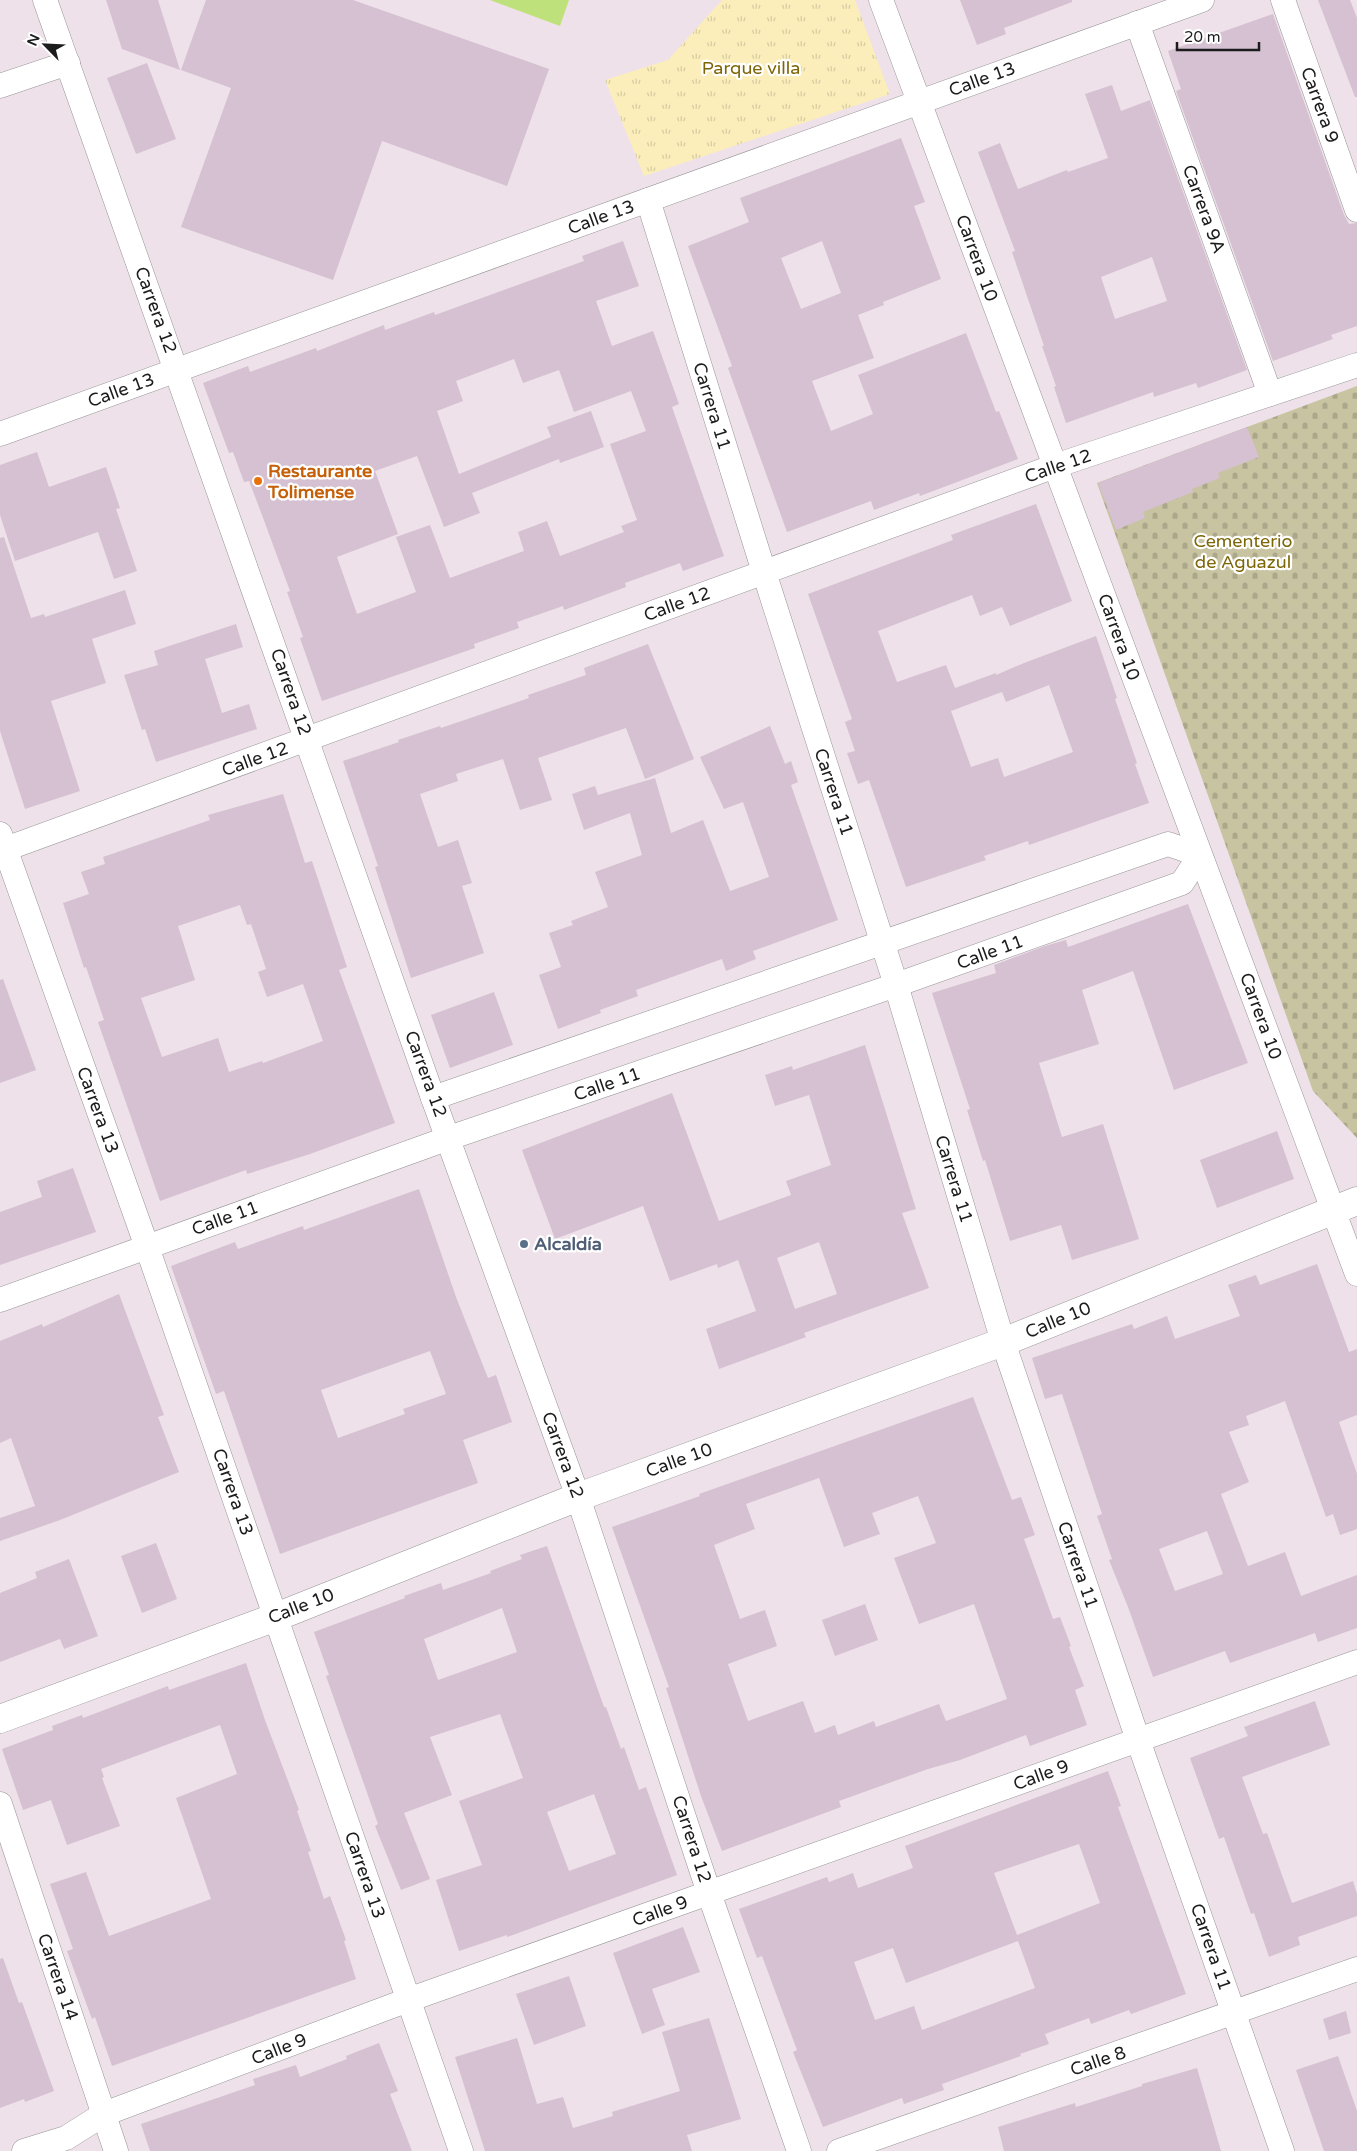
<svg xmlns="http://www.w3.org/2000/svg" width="1357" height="2151" viewBox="0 0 1357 2151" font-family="'Varela Round',sans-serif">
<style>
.cemetery{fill:url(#cemetery-stones)}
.park{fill:url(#park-tufts)}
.pitch{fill:#bfe17b}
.building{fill:#d5c1d2;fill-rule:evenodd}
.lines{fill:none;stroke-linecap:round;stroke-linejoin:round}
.minor-casing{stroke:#969696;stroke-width:25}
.tertiary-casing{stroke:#969696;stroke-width:29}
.minor{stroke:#fff;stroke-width:24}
.tertiary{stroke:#fff;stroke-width:28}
.food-dot{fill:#e8710a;stroke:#fff;stroke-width:2}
.service-dot{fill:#5c6f8a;stroke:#fff;stroke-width:2}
.labels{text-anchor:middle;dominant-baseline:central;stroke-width:4.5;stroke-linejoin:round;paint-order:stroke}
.park-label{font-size:18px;fill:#7d6607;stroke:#fff}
.street-label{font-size:18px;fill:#1c1c1c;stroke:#fff}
.food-label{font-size:18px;font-weight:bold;fill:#c56008;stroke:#fff;text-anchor:start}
.service-label{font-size:18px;font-weight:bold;fill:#4e5e75;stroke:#fff;text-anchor:start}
</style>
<defs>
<pattern id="cemetery-stones" width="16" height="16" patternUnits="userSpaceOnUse" patternTransform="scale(1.25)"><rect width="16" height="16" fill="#c8c3a1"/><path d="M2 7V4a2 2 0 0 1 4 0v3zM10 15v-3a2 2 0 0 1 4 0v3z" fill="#aba78a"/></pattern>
<pattern id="park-tufts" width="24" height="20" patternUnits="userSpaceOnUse" patternTransform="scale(1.25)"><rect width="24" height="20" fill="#fbeebb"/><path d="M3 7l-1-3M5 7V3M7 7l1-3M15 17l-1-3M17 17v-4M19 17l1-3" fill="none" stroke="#d7cca0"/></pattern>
</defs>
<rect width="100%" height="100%" fill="#eee1e9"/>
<polygon class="cemetery" points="1357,386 1357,1138 1313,1091 1097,483"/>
<polygon class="park" points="722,0 855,0 890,94 644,176 605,80 668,60"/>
<polygon class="pitch" points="490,0 569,0 560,26"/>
<g class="building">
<polygon points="106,0 158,0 180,70 122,49"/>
<polygon points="206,0 353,0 549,69 507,186 382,141 333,280 181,227 231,88 181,70"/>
<polygon points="960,0 1072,0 1072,2 1004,28 1006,34 977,45"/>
<polygon points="1318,0 1350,0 1357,18 1357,97 1355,97"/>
<polygon points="1273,14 1344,215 1349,224 1357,223 1357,326 1331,335 1333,339 1273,361 1176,91 1181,89 1168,51"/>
<polygon points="147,63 176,139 136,154 107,78"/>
<path d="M 1112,85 L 1121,111 L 1150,100 L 1247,370 L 1198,388 L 1196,383 L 1154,397 L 1153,392 L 1066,423 L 1054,387 L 1056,386 L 1042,346 L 1044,346 L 1012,252 L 1015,251 L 978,152 L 1000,143 L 1018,189 L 1067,170 L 1068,172 L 1108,158 L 1085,94 ZM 1152,257 L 1167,301 L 1115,319 L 1101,277 Z"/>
<path d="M 901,138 L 925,202 L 914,206 L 941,279 L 883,302 L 884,305 L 858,315 L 874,358 L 812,381 L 831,431 L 873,414 L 858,375 L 966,333 L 996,412 L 999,411 L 1018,459 L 920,496 L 919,493 L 874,510 L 871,501 L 787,532 L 728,368 L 732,366 L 688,246 L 749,222 L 740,198 ZM 822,241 L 841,293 L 801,309 L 781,258 Z"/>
<path d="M 623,241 L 639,286 L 596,301 L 612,346 L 653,331 L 679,404 L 672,407 L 724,556 L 683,571 L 680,563 L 625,583 L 626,587 L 564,610 L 563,606 L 517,622 L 519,628 L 474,644 L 475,648 L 322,701 L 300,638 L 303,637 L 287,592 L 290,591 L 262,515 L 249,481 L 244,482 L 233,452 L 229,453 L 203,383 L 248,366 L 250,372 L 316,348 L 317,351 L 384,325 L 385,330 L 434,312 L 435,315 L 584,261 L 582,256 ZM 514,359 L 523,383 L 559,370 L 574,412 L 631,391 L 646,431 L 610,444 L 637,520 L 621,526 L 624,532 L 560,556 L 547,521 L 518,532 L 524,551 L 450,578 L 430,525 L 396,537 L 416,592 L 357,614 L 337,557 L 398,534 L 375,471 L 417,456 L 444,527 L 480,513 L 472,493 L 559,459 L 560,463 L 604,447 L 591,411 L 547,427 L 551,437 L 459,474 L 437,411 L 463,401 L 456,381 Z"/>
<polygon points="1247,427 1259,457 1218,473 1220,478 1192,489 1193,492 1143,512 1145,518 1116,530 1098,483"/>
<polygon points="37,452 49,487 106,467 120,508 116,509 137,571 114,579 98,532 15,561 0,515 0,465"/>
<path d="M 1036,504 L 1072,601 L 1010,626 L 1002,607 L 980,616 L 972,595 L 878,631 L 897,682 L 946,665 L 955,688 L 996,673 L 996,675 L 1024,663 L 1096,636 L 1117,698 L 1115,699 L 1137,763 L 1135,764 L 1149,803 L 1029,845 L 1028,841 L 984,856 L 986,860 L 906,887 L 869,780 L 858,784 L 847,753 L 855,751 L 845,722 L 852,719 L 808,594 L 953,540 L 951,535 ZM 1049,685 L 1073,752 L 1004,777 L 998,758 L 971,767 L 951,711 L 1002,692 L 1006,702 Z"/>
<polygon points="4,537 31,618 44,614 45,617 125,590 136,624 92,639 106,683 51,701 80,791 25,809 0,731 0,538"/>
<polygon points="236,624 243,647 205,659 222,713 249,704 257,729 156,762 145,729 142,730 124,675 158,665 154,651"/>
<polygon points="648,644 694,759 645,779 626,728 538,758 552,800 520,810 503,759 456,774 458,781 420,794 438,847 458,840 472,883 462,886 484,953 411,978 375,867 378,866 343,761 399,742 398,740 440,726 441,728 529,698 528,695 586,675 584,668"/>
<polygon points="770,726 785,764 791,761 798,782 791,785 838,920 753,951 756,959 726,971 722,959 636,990 638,996 600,1010 601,1013 558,1029 539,975 561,967 549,933 573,925 571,921 608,907 595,872 642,855 630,813 584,830 572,794 595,786 598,795 655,778 671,833 703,820 730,891 769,877 743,802 724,809 700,757"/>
<path d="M 283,794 L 305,863 L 312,861 L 347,967 L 339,970 L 395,1123 L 310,1154 L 247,1174 L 246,1170 L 160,1201 L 98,1022 L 104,1020 L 86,967 L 84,968 L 63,903 L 89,894 L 81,872 L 105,864 L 103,857 L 210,820 L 208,815 ZM 240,905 L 247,925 L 251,924 L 266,969 L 258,972 L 267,997 L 303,984 L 323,1041 L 263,1063 L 262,1061 L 229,1072 L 218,1038 L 162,1057 L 141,998 L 195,980 L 178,926 Z"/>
<polygon points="1188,904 1248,1063 1174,1090 1133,971 1082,990 1099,1044 1039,1063 1062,1137 1103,1124 1139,1239 1072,1260 1061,1225 1010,1241 985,1160 983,1161 967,1110 970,1109 932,993 996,973 994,965 1045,946 1066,940 1068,947"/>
<polygon points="3,979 36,1070 0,1083 0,980"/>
<polygon points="494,992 513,1045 450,1068 431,1015"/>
<path d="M 865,1045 L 916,1209 L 902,1213 L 929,1288 L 804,1333 L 806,1337 L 719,1369 L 706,1329 L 756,1311 L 738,1260 L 718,1268 L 717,1264 L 670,1281 L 643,1206 L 555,1239 L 522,1150 L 672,1093 L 719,1221 L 791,1195 L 786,1181 L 831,1165 L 809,1095 L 775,1106 L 765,1075 L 792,1066 L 793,1070 ZM 819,1242 L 837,1294 L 795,1309 L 777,1258 Z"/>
<polygon points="1277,1131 1294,1179 1217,1208 1200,1160"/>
<polygon points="73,1168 96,1232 0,1265 0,1212 42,1197 37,1181"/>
<path d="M 419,1189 L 456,1297 L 488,1378 L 496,1375 L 512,1422 L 463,1440 L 478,1483 L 280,1554 L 224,1391 L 216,1394 L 171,1266 L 235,1242 L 238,1249 L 303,1226 L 304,1230 ZM 430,1351 L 446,1394 L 403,1409 L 405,1414 L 338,1438 L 321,1390 Z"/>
<path d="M 1317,1264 L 1349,1352 L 1357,1349 L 1357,1415 L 1339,1422 L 1357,1474 L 1357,1529 L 1340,1535 L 1333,1514 L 1326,1517 L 1285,1401 L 1246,1416 L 1249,1425 L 1229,1432 L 1249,1482 L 1221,1494 L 1248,1566 L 1285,1552 L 1301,1596 L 1357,1575 L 1357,1628 L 1318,1642 L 1315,1633 L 1230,1663 L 1225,1651 L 1153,1677 L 1128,1607 L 1109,1560 L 1112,1559 L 1097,1516 L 1102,1514 L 1062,1394 L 1045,1399 L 1032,1358 L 1132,1324 L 1134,1329 L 1167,1316 L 1175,1339 L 1240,1316 L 1228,1285 L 1256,1275 L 1260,1285 ZM 1207,1531 L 1223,1574 L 1175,1591 L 1159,1549 Z"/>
<polygon points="119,1294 164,1415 158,1417 179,1472 60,1520 0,1541 0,1518 35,1506 11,1438 0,1443 0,1341 42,1324 43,1327"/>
<path d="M 973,1397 L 1012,1500 L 1021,1497 L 1035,1535 L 1024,1539 L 1053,1619 L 1060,1617 L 1071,1646 L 1069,1647 L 1084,1686 L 1075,1690 L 1087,1725 L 1030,1746 L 1026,1735 L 960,1760 L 928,1769 L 839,1801 L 841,1807 L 722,1851 L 701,1796 L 666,1688 L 669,1687 L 612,1527 L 700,1496 L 699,1494 ZM 819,1478 L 844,1547 L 880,1534 L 872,1513 L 918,1496 L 936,1543 L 894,1558 L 919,1624 L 974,1604 L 1007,1699 L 946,1721 L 939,1704 L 876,1727 L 874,1721 L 838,1735 L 835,1725 L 815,1733 L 803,1701 L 748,1721 L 728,1664 L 777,1646 L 765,1610 L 740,1619 L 714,1545 L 755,1529 L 746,1504 Z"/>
<polygon points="156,1543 177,1599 142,1613 121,1556"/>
<path d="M 547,1546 L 604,1707 L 606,1707 L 621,1749 L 624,1747 L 639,1790 L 646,1787 L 677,1875 L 507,1937 L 507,1935 L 459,1951 L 436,1880 L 482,1865 L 459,1801 L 523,1778 L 500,1714 L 430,1737 L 452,1795 L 404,1813 L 430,1879 L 401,1890 L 375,1826 L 378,1824 L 326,1676 L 329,1675 L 314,1632 L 405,1598 L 404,1596 L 441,1583 L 443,1590 L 491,1573 L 490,1571 L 522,1559 L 520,1555 ZM 502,1608 L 517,1652 L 438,1680 L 424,1639 ZM 594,1794 L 616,1854 L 569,1871 L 547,1812 Z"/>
<polygon points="69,1559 98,1636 64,1649 60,1639 0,1662 0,1593 37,1578 35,1572"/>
<polygon points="865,1604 878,1640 835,1656 822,1620"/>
<polygon points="246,1663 265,1720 299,1810 297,1811 311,1851 308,1852 324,1899 330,1896 346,1940 344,1941 356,1979 112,2066 95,2017 92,2019 67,1951 73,1949 50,1884 86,1872 109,1936 211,1899 176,1798 237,1774 220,1725 101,1769 104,1777 102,1778 120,1826 67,1845 51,1800 23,1810 2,1749 53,1730 52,1726 82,1715 83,1718 168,1686 169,1690"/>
<polygon points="1315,1701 1330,1745 1242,1777 1263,1834 1267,1833 1292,1903 1353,1881 1357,1894 1357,1916 1298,1937 1300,1945 1269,1957 1254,1913 1251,1914 1224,1837 1219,1839 1190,1758 1248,1736 1244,1727"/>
<path d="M 1108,1771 L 1121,1806 L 1118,1807 L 1186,1994 L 1131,2014 L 1129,2010 L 1091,2024 L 1089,2018 L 1045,2034 L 1049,2044 L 1020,2054 L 1021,2056 L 942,2084 L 944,2090 L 904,2104 L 902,2098 L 823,2127 L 793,2052 L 797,2050 L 762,1956 L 757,1958 L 739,1909 L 827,1877 L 829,1882 L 853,1873 L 858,1888 L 913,1868 L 905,1846 ZM 1079,1844 L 1100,1903 L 1017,1935 L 994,1873 ZM 1018,1941 L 1035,1988 L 922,2030 L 914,2006 L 875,2020 L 854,1962 L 893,1948 L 906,1983 Z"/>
<polygon points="683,1927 700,1972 652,1989 665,2025 642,2034 613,1953"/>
<polygon points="3,1958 19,2003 22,2002 54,2091 25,2102 24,2099 0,2108 0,1959"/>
<polygon points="569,1976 586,2026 534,2045 516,1994"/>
<polygon points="1346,2011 1351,2033 1329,2040 1323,2019"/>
<polygon points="709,2018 741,2119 687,2135 692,2151 485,2151 455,2057 517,2038 537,2104 563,2097 573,2128 613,2116 612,2112 680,2091 662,2032"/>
<polygon points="379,2043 398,2091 390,2094 412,2151 150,2151 141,2124 255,2085 253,2079 296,2065 300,2077 347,2059 346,2056"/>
<polygon points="1338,2056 1357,2111 1357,2151 1324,2151 1296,2070"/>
<polygon points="1197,2068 1221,2151 1004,2151 998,2127 1075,2103 1076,2107 1142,2086 1142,2084"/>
</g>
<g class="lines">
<g class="minor-casing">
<g id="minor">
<polyline points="45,0 433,1098 578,1497 709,1893 799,2151"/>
<polyline points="881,0 1357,1274"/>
<polyline points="1283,0 1357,210"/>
<polyline points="1137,23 1270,394"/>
<polyline points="0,86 68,63"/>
<polyline points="648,200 764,572 896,985 1003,1342 1138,1740 1282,2151"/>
<polyline points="0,434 1202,0"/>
<polyline points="0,834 147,1247 461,2151"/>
<polyline points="0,851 1055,466 1357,365"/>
<polyline points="0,1300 449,1138 896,985 1182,883 1200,855 1168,844 433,1098"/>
<polyline points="0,1804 116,2151"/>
<polyline points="24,2151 66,2138 104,2114 408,2000 1357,1662"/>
<polyline points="839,2151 1357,1969"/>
</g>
</g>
<g class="tertiary-casing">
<polyline id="tertiary" points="0,1719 276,1617 578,1497 1003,1342 1357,1201"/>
</g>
<use href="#minor" class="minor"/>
<use href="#tertiary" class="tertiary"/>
</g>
<circle class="food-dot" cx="258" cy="481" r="5"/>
<circle class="service-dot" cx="524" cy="1244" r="5"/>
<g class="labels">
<g class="park-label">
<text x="751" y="68">Parque villa</text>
<text x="1243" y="541">Cementerio<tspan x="1243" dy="21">de Aguazul</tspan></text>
</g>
<g class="street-label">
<text transform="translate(982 79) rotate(-20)">Calle 13</text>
<text transform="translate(1320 105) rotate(70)">Carrera 9</text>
<text transform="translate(1204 209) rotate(70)">Carrera 9A</text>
<text transform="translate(601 217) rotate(-20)">Calle 13</text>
<text transform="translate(977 258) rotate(70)">Carrera 10</text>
<text transform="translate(156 310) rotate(70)">Carrera 12</text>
<text transform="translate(121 390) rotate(-20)">Calle 13</text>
<text transform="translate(712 406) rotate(73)">Carrera 11</text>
<text transform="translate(1058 466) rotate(-19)">Calle 12</text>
<text transform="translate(677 604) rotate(-20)">Calle 12</text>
<text transform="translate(1119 637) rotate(70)">Carrera 10</text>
<text transform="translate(291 692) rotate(71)">Carrera 12</text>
<text transform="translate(255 759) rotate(-20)">Calle 12</text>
<text transform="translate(834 792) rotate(72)">Carrera 11</text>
<text transform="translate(990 952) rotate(-20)">Calle 11</text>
<text transform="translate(1261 1016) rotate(70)">Carrera 10</text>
<text transform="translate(426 1074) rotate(70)">Carrera 12</text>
<text transform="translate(607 1084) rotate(-19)">Calle 11</text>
<text transform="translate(98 1110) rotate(70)">Carrera 13</text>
<text transform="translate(954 1179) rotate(73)">Carrera 11</text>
<text transform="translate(225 1218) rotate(-20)">Calle 11</text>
<text transform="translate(1058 1320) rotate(-22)">Calle 10</text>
<text transform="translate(563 1455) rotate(70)">Carrera 12</text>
<text transform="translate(679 1460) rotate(-20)">Calle 10</text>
<text transform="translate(233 1492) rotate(71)">Carrera 13</text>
<text transform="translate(1078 1565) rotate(71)">Carrera 11</text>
<text transform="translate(301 1606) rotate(-21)">Calle 10</text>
<text transform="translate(1041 1775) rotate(-20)">Calle 9</text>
<text transform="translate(692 1839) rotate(72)">Carrera 12</text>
<text transform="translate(365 1875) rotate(71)">Carrera 13</text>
<text transform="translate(660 1911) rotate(-20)">Calle 9</text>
<text transform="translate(1211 1947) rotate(71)">Carrera 11</text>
<text transform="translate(58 1977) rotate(71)">Carrera 14</text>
<text transform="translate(279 2049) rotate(-21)">Calle 9</text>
<text transform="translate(1098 2061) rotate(-19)">Calle 8</text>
</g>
<g class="food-label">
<text x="268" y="471">Restaurante<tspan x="268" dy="21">Tolimense</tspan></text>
</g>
<g class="service-label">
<text x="534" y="1244">Alcaldía</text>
</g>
</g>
<g transform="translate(45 45) rotate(294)" stroke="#ffffff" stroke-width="4" paint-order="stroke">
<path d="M0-4L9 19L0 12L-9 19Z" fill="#1c1c1c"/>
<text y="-8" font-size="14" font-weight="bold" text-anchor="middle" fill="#1c1c1c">N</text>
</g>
<path d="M1177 42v8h82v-8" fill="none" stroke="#1c1c1c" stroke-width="2.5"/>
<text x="1184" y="42" font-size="15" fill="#1c1c1c" stroke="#ffffff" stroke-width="4" paint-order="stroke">20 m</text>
</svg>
